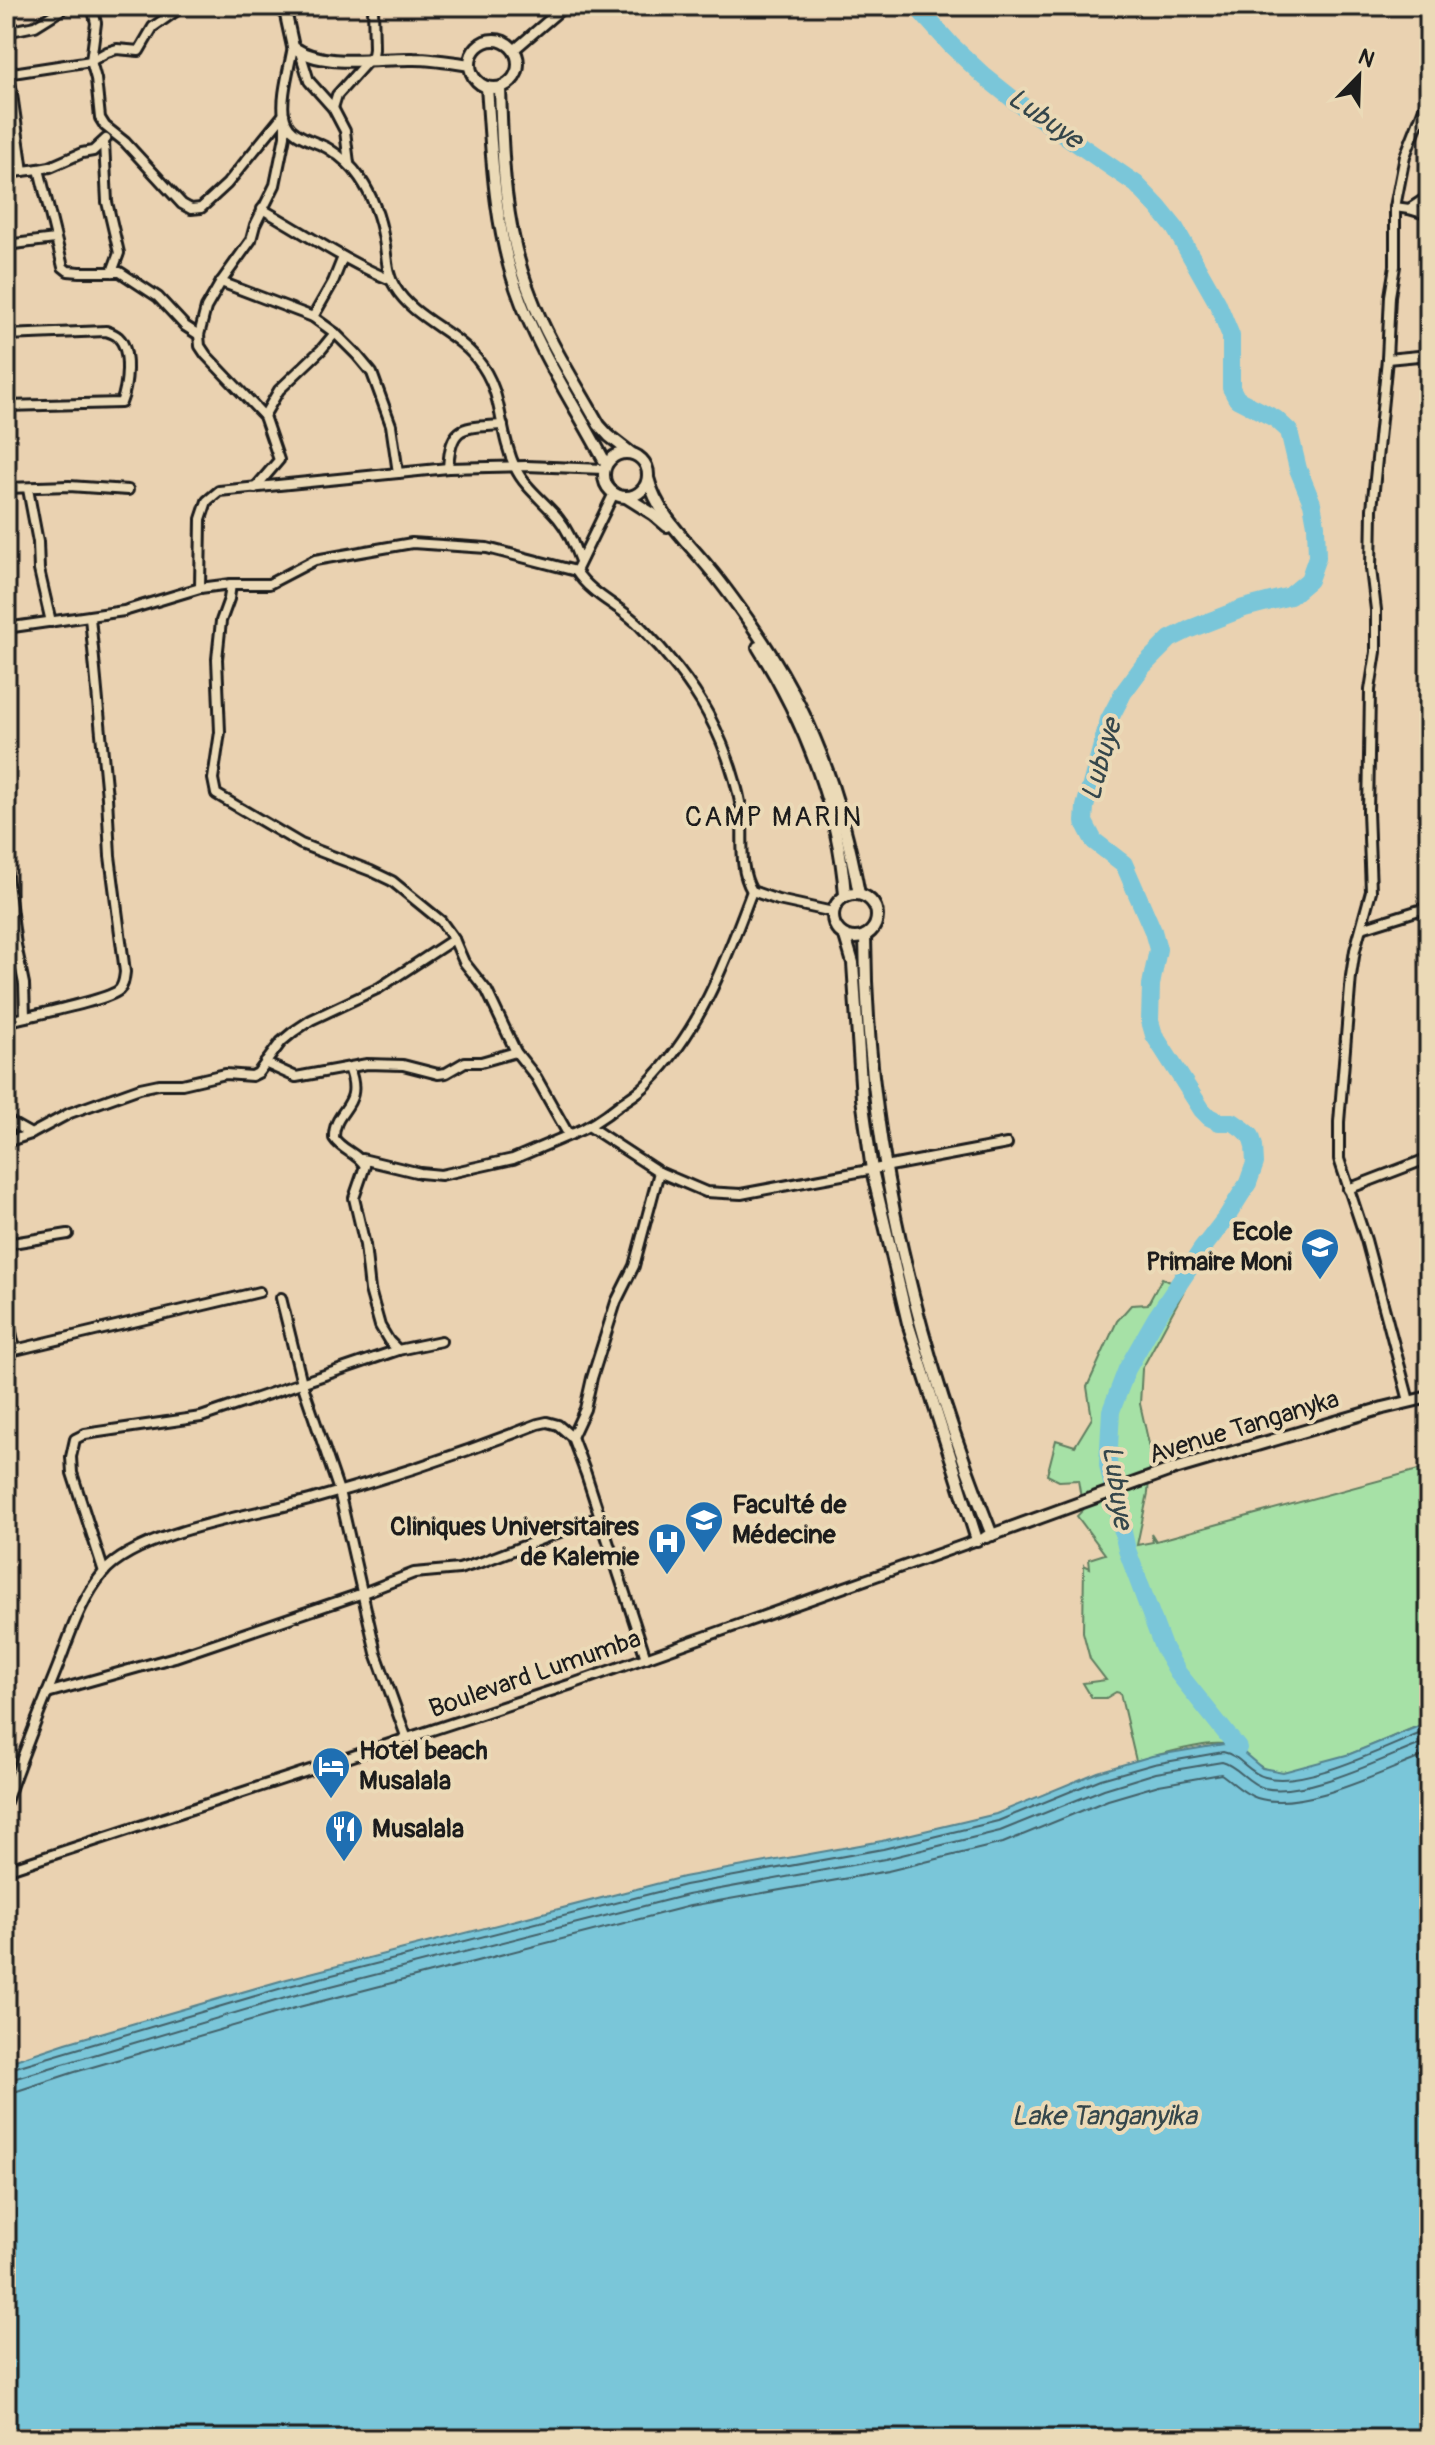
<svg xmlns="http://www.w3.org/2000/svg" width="1435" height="2445" viewBox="0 0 1435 2445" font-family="Pangolin,sans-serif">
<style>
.green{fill:#a6e1a6;stroke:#617e61;stroke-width:2}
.water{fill:#7ac6d9;stroke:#54828d;stroke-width:2}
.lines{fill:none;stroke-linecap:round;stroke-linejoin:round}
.shore{stroke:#426068;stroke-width:2}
.river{stroke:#7ac6d9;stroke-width:18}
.minor-casing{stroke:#1c1c1c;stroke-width:14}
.tertiary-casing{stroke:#1c1c1c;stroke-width:16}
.minor{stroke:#ebdab7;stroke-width:8}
.tertiary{stroke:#ebdab7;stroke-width:10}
.labels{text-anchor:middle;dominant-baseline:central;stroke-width:8;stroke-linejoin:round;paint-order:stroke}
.poi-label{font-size:26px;font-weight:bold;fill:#1c1c1c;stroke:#ebdab7;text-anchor:start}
.street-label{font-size:26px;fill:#1c1c1c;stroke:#ebdab7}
.water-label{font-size:28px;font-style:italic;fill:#34464b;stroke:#ebdab7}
.neighbourhood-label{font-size:28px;letter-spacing:2px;fill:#1c1c1c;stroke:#ebdab7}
</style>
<rect width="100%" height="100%" fill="#ead2b1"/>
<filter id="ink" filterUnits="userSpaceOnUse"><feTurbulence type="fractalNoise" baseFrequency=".0125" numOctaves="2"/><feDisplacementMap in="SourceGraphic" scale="16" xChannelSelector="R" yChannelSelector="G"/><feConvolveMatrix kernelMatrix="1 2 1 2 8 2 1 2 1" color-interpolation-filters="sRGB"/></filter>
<g filter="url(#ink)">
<path class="green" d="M 1162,1278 L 1185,1289 L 1142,1369 L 1140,1404 L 1151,1453 L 1148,1493 L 1137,1545 L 1153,1542 L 1151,1533 L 1156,1541 L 1429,1467 L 1429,1722 C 1387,1737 1325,1770 1282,1772 C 1260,1773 1246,1754 1227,1745 C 1213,1739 1153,1756 1136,1761 L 1120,1693 L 1116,1692 L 1106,1698 L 1092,1698 L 1083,1683 L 1106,1680 L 1090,1659 L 1083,1632 L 1084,1565 L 1090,1568 L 1089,1559 L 1105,1554 L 1077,1516 L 1083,1510 L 1078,1480 L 1059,1481 L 1047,1475 L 1056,1440 L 1075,1446 L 1092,1418 L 1087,1387 L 1117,1321 L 1131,1305 L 1148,1304 Z"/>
<polygon class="water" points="1429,1722 1429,2439 6,2439 6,2063 66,2043 287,1979 683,1877 882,1841 996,1814 1098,1772 1152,1756 1224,1744 1238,1748 1262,1768 1283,1772 1350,1754"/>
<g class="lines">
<g class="shore">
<path d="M 6,2070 L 289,1986 L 685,1885 L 883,1849 L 998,1821 L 1101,1779 L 1154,1764 L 1223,1752 C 1240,1755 1248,1773 1265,1777 C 1305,1789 1389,1745 1429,1730"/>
<path d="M 6,2081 L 292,1996 L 687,1895 L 885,1859 L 1000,1831 L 1104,1789 L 1156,1773 L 1222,1762 C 1238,1766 1247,1783 1264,1788 C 1307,1798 1387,1756 1429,1741"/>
<path d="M 6,2093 L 17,2091 L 75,2072 L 295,2008 L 690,1906 L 888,1871 L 1003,1843 L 1108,1800 L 1159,1785 L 1221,1774 C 1233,1782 1242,1793 1257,1798 C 1303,1813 1385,1770 1429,1754"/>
</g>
<polyline class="river" points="916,6 951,45 984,76 1014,100 1136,184 1158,207 1175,228 1217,302 1231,336 1231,388 1237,399 1276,419 1289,431 1298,469 1312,503 1316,525 1317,557 1309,580 1290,596 1244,608 1190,629 1170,639 1143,666 1123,693 1109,720 1085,807 1084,822 1094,841 1124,864 1153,931 1158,949 1151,985 1150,1021 1154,1035 1202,1110 1209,1117 1219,1122 1233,1122 1243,1129 1251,1136 1254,1146 1255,1163 1248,1183 1226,1218 1202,1249 1156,1318 1127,1369 1111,1411 1108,1465 1127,1550 1163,1647 1178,1673 1238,1748"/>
<g class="minor-casing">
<g id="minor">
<polyline points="92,6 96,23 91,61 96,79 100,118 105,126 125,142 182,204 191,209 201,208 227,184 284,114"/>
<polyline points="6,32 35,26 67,6"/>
<path d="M 293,47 C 290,65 279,103 285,119 C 290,137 316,141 329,149 C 342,157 352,166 360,178 C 373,197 380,217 384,240 C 387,256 386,273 395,287 C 414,319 454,330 477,359 C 505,393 497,429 515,467 C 524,487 544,501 558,518 C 569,531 574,546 580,561"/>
<polyline points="514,50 565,6"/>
<polyline points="300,52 309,81 333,108 345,131 349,163"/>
<polyline points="9,73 23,171"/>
<polyline points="6,74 91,61 107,52 117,49 139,51 153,27 183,6"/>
<polyline points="333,108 337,95 373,55 374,49 373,6"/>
<polyline points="104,142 107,202 119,253 112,272"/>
<polyline points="39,169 50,167 82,153 93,151 106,139"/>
<polyline points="6,173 39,169 63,267 68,271 80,272 120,272 158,297 185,326 199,335"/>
<polyline points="1395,207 1409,209 1429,215"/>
<path d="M 262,209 C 305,233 346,262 391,280"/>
<polyline points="1409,209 1429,196"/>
<polyline points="6,245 55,239"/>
<polyline points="221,282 313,317 335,333 357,355 372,373 391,425 398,473"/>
<polyline points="313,317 333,282 343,257"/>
<path d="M 6,335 L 106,331 C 109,332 116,335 118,337 C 132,350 127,388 121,403 L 6,406"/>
<polyline points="1387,359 1429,355"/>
<polyline points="264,416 279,390 321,350 335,333"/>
<path d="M 448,468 C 451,423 463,428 503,425"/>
<polyline points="6,488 69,486 128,490"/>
<polyline points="255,488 279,460 264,416 206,355 200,346 199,335 206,308 221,282 251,240 255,225 275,185 285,136 285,123"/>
<polyline points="28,489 38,542 39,570 51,622"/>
<path d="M 614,493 L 576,571 C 592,596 621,606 641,627 C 665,651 692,684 708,714 C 723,742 735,775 741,807 C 745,835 737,866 752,891 L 778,900 L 833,912"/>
<path d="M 231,584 L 229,599 L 221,621 L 217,659 L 220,732 L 213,779 L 216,794 L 301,844 L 371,871 L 392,881 L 441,921 L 454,939 L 464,962 L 487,991 L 516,1052 L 536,1077 L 567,1132 L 572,1134 C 590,1127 604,1117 619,1105 C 629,1098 640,1092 648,1083 C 701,1030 726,960 752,891"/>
<polyline points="200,588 201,519 207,501 219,491 448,468 526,466 604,469"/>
<polyline points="6,628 124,611 200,588 231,584 269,584 315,560 412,543 487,548 576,571"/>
<polyline points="6,868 16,945 24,984 25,1016"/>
<polyline points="1362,928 1429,907"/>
<path d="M 6,1022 C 27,1016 107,1001 119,990 C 124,985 124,979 125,972 L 110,856 L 107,797 L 90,617"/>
<polyline points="265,1063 296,1077 367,1064 403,1065 438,1074 446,1073 465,1062 481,1062 516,1052"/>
<path d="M 349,1068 C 365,1108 333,1108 334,1138 C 342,1151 357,1152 365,1166 L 354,1198 L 365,1245 L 370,1290 L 380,1326 L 389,1341 L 398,1350 L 441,1341"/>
<polyline points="6,1120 31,1134 70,1113 140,1088 159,1084 182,1084 225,1074 252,1076 258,1073 281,1042 293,1032 311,1020 379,988 454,939"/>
<polyline points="590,1127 659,1172 706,1192 741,1194 1007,1144"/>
<polyline points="6,1142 31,1134"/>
<polyline points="362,1159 420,1173 441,1175 513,1159 572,1134"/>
<polyline points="1348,1189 1429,1158"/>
<polyline points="6,1244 68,1234"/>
<polyline points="281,1298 302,1383 339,1491 376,1653 407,1739"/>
<polyline points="6,1310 15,1350 259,1292"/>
<polyline points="1409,1401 1366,1240 1339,1159 1339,1122 1351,976 1355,950 1371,891 1368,811 1369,756 1370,690 1376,652 1376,610 1371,569 1372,509 1387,359 1390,296 1395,266 1395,207 1405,156 1429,95"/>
<polyline points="572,1437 585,1409 592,1378 616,1302 634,1266 659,1172"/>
<polyline points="104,1572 72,1473 71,1457 75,1439 85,1434 201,1417 398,1350"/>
<polyline points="47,1693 175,1657 363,1593 414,1573 459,1569 482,1562 599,1517"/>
<path d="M 6,1802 C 22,1756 40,1711 58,1666 C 70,1635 81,1599 103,1573 C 138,1531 259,1514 313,1499 C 389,1478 464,1453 538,1424 L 547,1422 L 558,1425 L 572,1437 L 586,1474 L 646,1658"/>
<polyline points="6,1870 572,1684 983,1538"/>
</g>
</g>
<g class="tertiary-casing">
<g id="tertiary">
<path d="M 284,6 L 293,47 C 323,69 379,58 414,59 C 433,59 451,62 470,65"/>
<circle cx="494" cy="64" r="24"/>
<path d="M 487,87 C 492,154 494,224 516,288 C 537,350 576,407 606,464"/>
<path d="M 500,88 C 502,156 504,230 530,294 C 547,340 575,382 599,425 L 609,436 L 631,453"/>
<circle cx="626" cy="475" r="22"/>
<path d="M 648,478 C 657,514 686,540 709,568 C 725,587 739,607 753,627 C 811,710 841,795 859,894"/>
<polyline points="626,497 653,514 667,526"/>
<path d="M 758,647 C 804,720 839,809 845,895"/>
<circle cx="855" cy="916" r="22"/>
<polyline points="845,936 853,963 862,1098 872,1170 908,1323 977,1540"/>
<path d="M 865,936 C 866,1141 916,1345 992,1535"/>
<polyline points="986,1537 1168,1471 1383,1408 1429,1397"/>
</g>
</g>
<use href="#minor" class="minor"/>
<use href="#tertiary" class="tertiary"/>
</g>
</g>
<defs>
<g id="school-pin" transform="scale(2)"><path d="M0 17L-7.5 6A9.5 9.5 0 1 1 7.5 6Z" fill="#1f6fb2" stroke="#ebdab7"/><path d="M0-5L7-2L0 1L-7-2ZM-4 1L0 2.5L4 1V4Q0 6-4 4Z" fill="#fff"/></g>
<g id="university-pin" transform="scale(2)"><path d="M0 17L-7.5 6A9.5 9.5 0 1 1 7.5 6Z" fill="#1f6fb2" stroke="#ebdab7"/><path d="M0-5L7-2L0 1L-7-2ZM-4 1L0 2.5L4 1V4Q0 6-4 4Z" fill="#fff"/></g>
<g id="hospital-pin" transform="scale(2)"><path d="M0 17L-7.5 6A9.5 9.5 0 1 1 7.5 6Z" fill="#1f6fb2" stroke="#ebdab7"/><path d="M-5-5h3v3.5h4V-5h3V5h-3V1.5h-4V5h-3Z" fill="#fff"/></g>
<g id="hotel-pin" transform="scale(2)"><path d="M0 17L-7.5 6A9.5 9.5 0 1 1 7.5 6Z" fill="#1f6fb2" stroke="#ebdab7"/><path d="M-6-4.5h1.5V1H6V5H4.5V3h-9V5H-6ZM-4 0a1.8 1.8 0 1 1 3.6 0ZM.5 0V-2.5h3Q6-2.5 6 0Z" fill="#fff"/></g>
<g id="restaurant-pin" transform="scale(2)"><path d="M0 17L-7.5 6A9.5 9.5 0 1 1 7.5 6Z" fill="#1f6fb2" stroke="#ebdab7"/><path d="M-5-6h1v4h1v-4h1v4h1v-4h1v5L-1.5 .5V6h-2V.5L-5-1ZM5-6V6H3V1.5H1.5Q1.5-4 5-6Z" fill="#fff"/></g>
</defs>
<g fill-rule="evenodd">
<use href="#school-pin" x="1320" y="1247"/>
<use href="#university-pin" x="704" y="1520"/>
<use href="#hospital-pin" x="667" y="1542"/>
<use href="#hotel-pin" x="331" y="1766"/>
<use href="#restaurant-pin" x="344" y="1829"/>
</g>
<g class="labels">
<g class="poi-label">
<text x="1292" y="1232" text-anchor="end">Ecole<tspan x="1292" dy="30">Primaire Moni</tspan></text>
<text x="732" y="1505">Faculté de<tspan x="732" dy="30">Médecine</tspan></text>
<text x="639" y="1527" text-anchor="end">Cliniques Universitaires<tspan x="639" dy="30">de Kalemie</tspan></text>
<text x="359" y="1751">Hotel beach<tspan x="359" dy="30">Musalala</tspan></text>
<text x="372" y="1829">Musalala</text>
</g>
<g class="street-label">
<text transform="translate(1244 1427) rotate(-17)">Avenue Tanganyka</text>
<text transform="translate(535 1674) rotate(-19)">Boulevard Lumumba</text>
</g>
<g class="water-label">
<text transform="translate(1045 119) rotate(35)">Lubuye</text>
<text transform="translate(1102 760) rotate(-74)">Lubuye</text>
<text transform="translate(1117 1487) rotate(82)">Lubuye</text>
<text x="1104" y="2116">Lake Tanganyika</text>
</g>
<g class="neighbourhood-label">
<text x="774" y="817">CAMP MARIN</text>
</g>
</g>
<rect width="1435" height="2445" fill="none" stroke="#ebdab7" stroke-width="32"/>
<rect x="16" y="16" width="1403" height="2413" fill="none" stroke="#1c1c1c" stroke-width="3" filter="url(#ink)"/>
<g transform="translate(1359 76) rotate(23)" stroke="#ebdab7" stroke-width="6" paint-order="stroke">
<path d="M0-6L14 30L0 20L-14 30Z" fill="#1c1c1c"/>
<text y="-12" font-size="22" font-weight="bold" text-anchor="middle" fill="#1c1c1c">N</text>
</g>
</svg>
